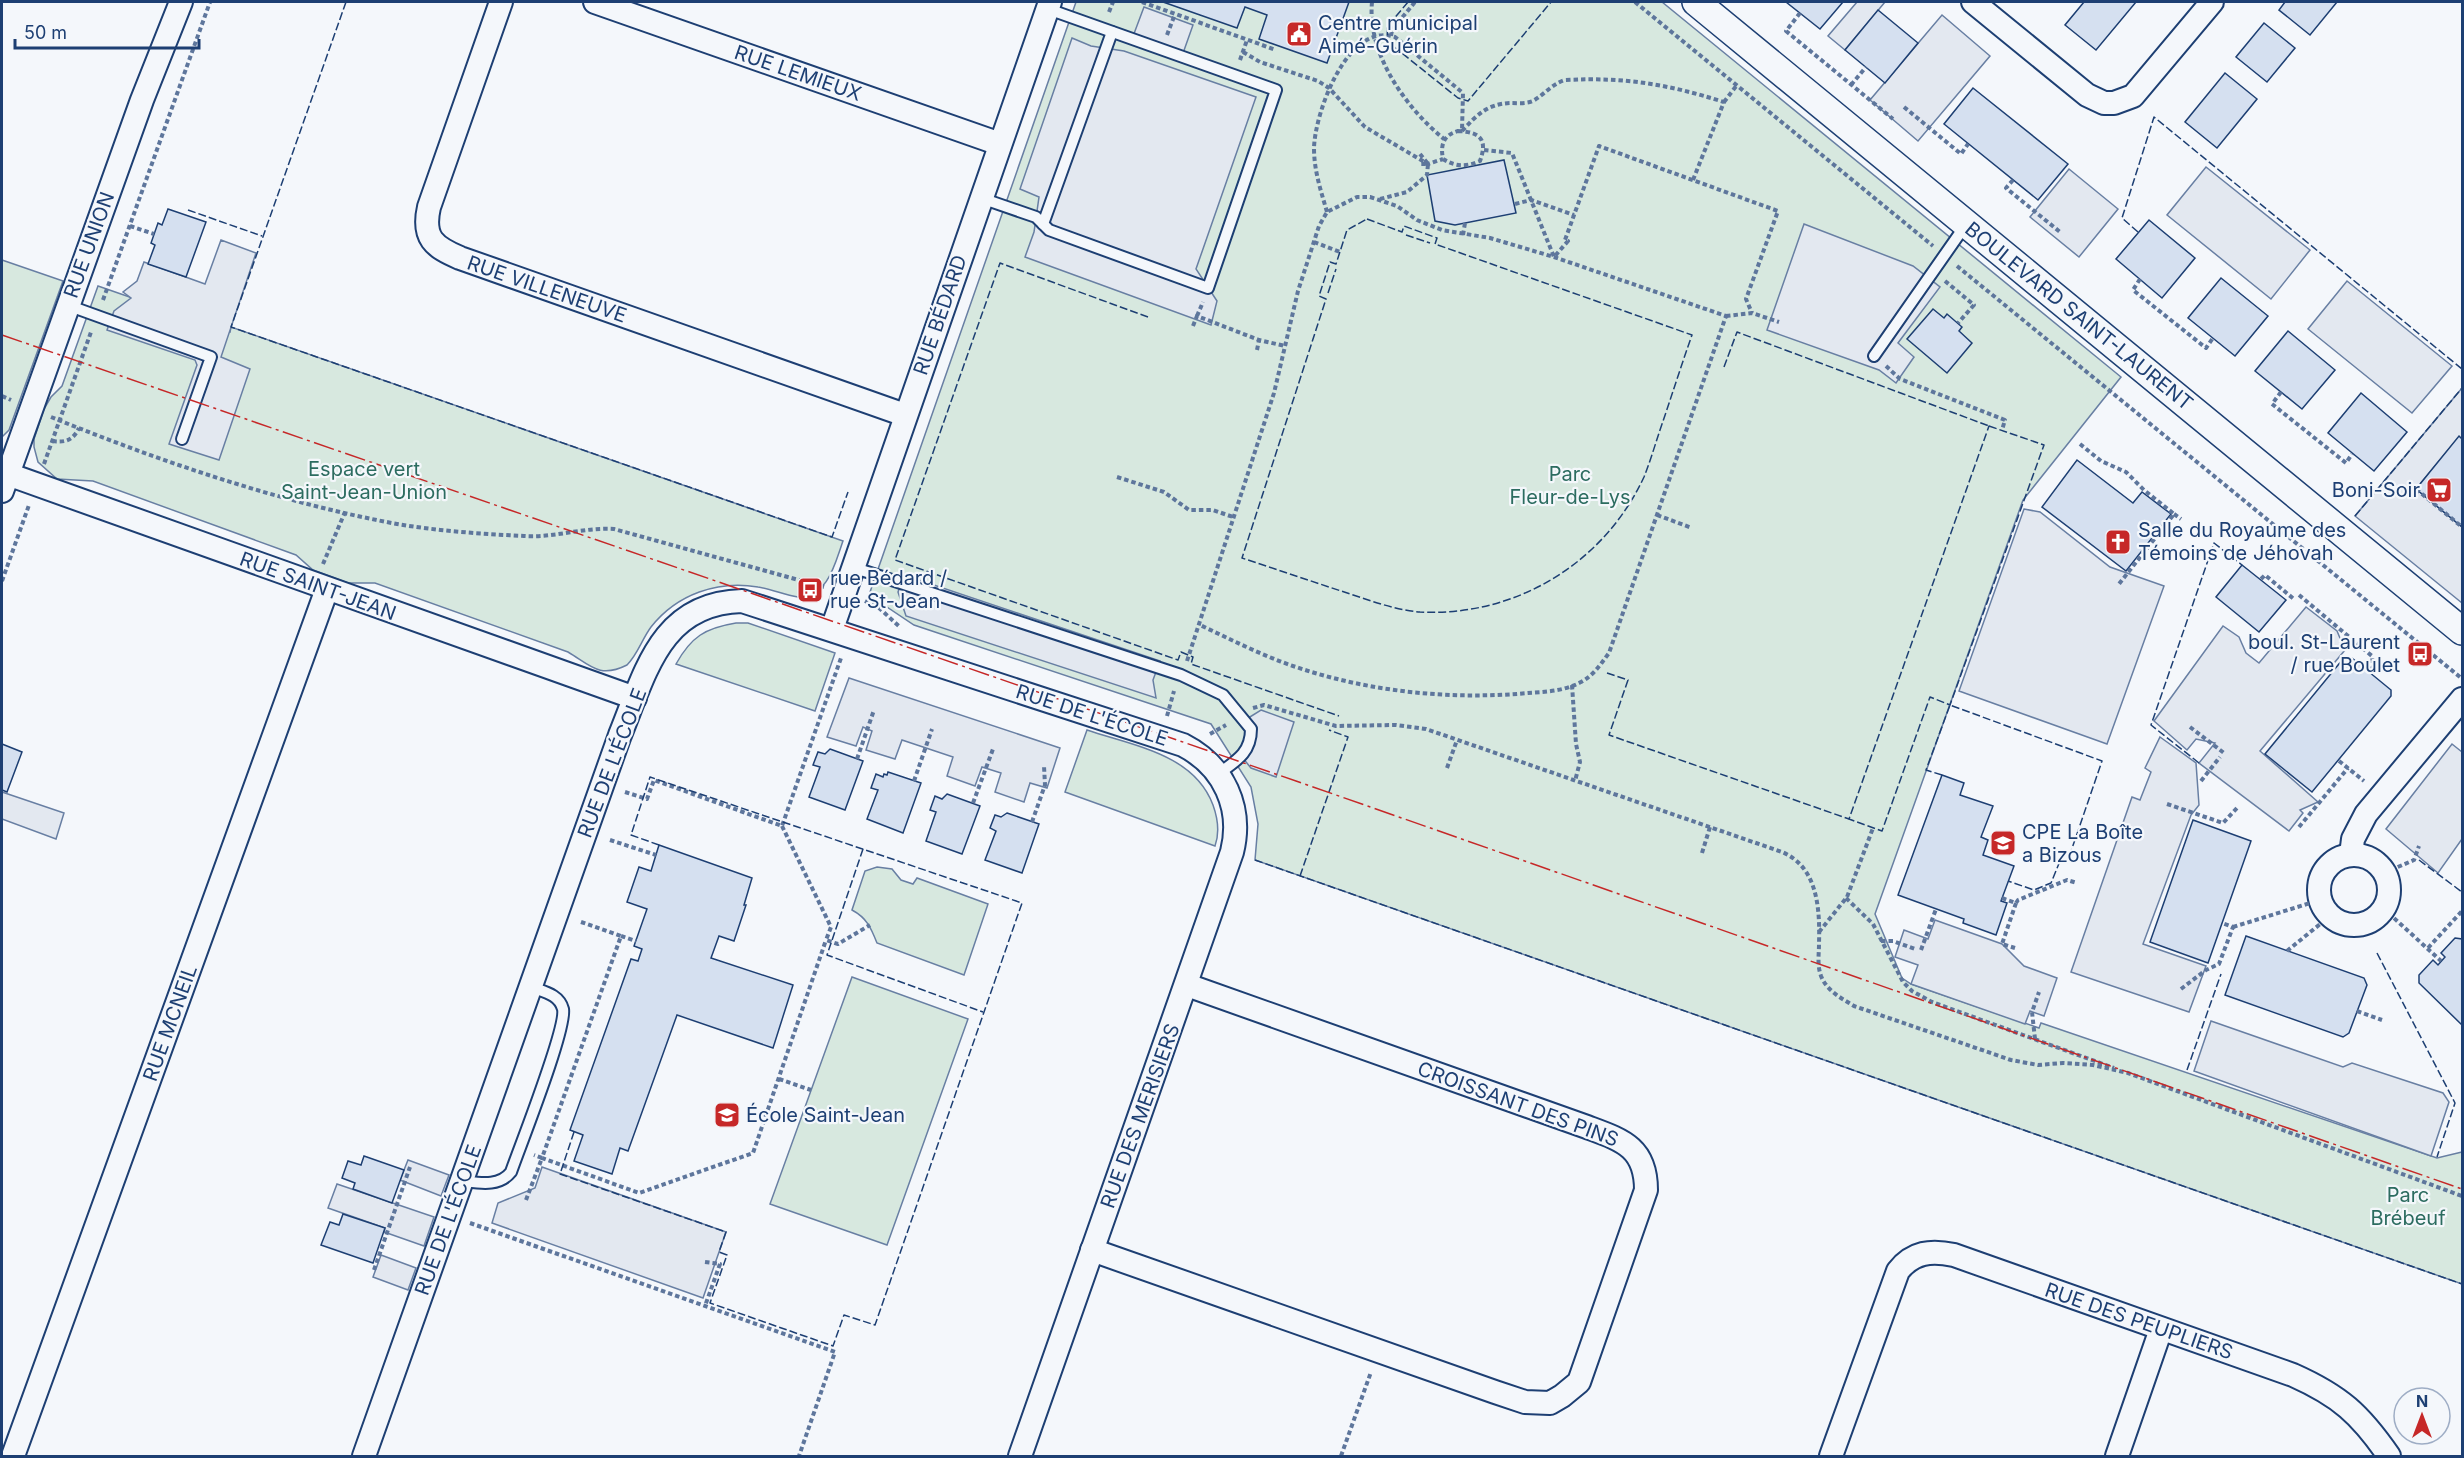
<svg xmlns="http://www.w3.org/2000/svg" width="2464" height="1458" viewBox="0 0 2464 1458" font-family="Inter,sans-serif">
<style>
.green{fill:#d7e8df;stroke:#687fa3;stroke-width:1.5}
.parking{fill:#e3e8f0;stroke:#687fa3;stroke-width:1.5}
.building{fill:#d5e0f0;stroke:#1d3f73;stroke-width:1.5}
.lines{fill:none;stroke-linecap:round;stroke-linejoin:round}
.service-casing{stroke:#1d3f73;stroke-width:14}
.minor-casing{stroke:#1d3f73;stroke-width:26}
.tertiary-casing{stroke:#1d3f73;stroke-width:30}
.path{stroke:#5e769c;stroke-width:4;stroke-dasharray:4.5 3;stroke-linecap:butt}
.service{stroke:#f4f7fb;stroke-width:10}
.minor{stroke:#f4f7fb;stroke-width:22}
.tertiary{stroke:#f4f7fb;stroke-width:27}
.fence{stroke:#1d3f73;stroke-width:1.5;stroke-dasharray:8 3;stroke-linecap:butt}
.power{stroke:#c62828;stroke-width:1.5;stroke-dasharray:21 4.5 3 4.5;stroke-linecap:butt}
.labels{text-anchor:middle;dominant-baseline:central;stroke-width:4.5;stroke-linejoin:round;paint-order:stroke}
.poi-label{font-size:20px;fill:#1d3f73;stroke:#f4f7fb;text-anchor:start}
.street-label{font-size:20px;fill:#1d3f73;stroke:#f4f7fb}
.park-label{font-size:20px;fill:#2c6c60;stroke:#f4f7fb}
</style>
<rect width="100%" height="100%" fill="#f4f7fb"/>
<g class="green">
<polygon points="1076,2 1662,2 2121,377 2023,500 1875,914 1902,978 1911,984 2039,1028 2041,1023 2437,1158 2462,1152 2462,1284 1255,860 1258,824 1251,787 1211,724 914,625 869,595"/>
<polygon points="2,260 63,281 9,430 2,437"/>
<path d="M 98,286 L 230,332 L 231,327 L 843,541 C 834,566 829,595 798,597 C 784,595 772,589 758,587 C 718,580 677,594 651,627 C 642,639 638,654 627,665 C 599,679 590,665 568,652 L 375,583 L 348,583 L 313,570 L 296,555 L 93,481 L 57,479 L 38,462 L 34,447 L 34,439 L 44,409 L 51,397 L 62,386 Z"/>
<path d="M 736,623 L 748,623 L 835,653 L 815,711 L 676,664 C 691,637 705,628 736,623 Z"/>
<path d="M 1087,730 C 1134,746 1194,754 1213,805 C 1218,819 1220,832 1215,846 L 1065,792 Z"/>
<path d="M 877,867 L 892,869 L 901,880 L 913,884 L 917,878 L 988,904 L 964,975 L 877,943 C 871,928 867,918 852,910 L 865,871 Z"/>
<polygon points="852,977 968,1019 887,1245 770,1204"/>
</g>
<g class="parking">
<polygon points="1857,2 1885,2 1845,50 1828,36"/>
<polygon points="1144,7 1193,25 1182,56 1132,39"/>
<polygon points="1942,15 1990,56 1918,141 1870,100"/>
<polygon points="1072,38 1091,46 1124,51 1256,97 1196,269 1217,301 1211,325 1025,257 1034,232 1039,197 1020,189"/>
<polygon points="2206,167 2310,250 2271,299 2167,215"/>
<polygon points="2069,169 2118,209 2079,257 2030,217"/>
<polygon points="1804,224 1913,266 1940,287 1898,343 1914,357 1896,383 1879,370 1767,330"/>
<polygon points="221,240 256,253 221,357 250,369 219,460 169,444 197,365 195,360 107,330 114,311 131,298 123,292 137,281 144,262 205,284"/>
<polygon points="2347,281 2452,366 2412,413 2308,329"/>
<polygon points="2462,388 2462,439 2459,437 2416,489 2462,527 2462,603 2355,516"/>
<polygon points="2024,509 2040,512 2110,567 2164,586 2107,744 1959,691"/>
<polygon points="904,575 1160,661 1153,680 1156,698 906,616 898,592"/>
<polygon points="2306,607 2337,631 2345,650 2260,751 2318,802 2300,810 2303,813 2289,831 2199,763 2215,743 2196,739 2187,750 2154,721 2223,626 2239,637 2246,653 2259,663"/>
<polygon points="849,678 1060,748 1047,788 1030,783 1024,802 995,792 1001,773 982,767 975,786 947,776 953,757 902,740 895,759 866,750 872,731 863,727 856,746 827,737"/>
<polygon points="1261,710 1294,722 1276,777 1251,768 1242,757 1248,750 1245,720"/>
<polygon points="2160,737 2196,763 2199,805 2191,815 2143,944 2206,966 2189,1012 2071,972 2132,797 2140,800 2151,772 2145,768"/>
<polygon points="2452,744 2462,752 2462,839 2438,873 2386,829"/>
<polygon points="2,792 64,813 56,839 2,819"/>
<polygon points="1935,920 2002,944 2024,966 2057,978 2044,1016 2030,1011 2025,1024 1911,984 1918,965 1895,957 1904,930 1928,939"/>
<polygon points="2211,1021 2343,1067 2352,1063 2443,1093 2449,1102 2431,1156 2194,1071"/>
<polygon points="408,1160 449,1175 441,1196 400,1180"/>
<polygon points="542,1167 726,1232 703,1298 492,1223 498,1203 535,1188"/>
<polygon points="337,1184 434,1217 424,1246 387,1233 384,1232 385,1228 328,1208"/>
<polygon points="381,1255 416,1268 408,1290 373,1277"/>
</g>
<g class="building">
<polygon points="1163,2 1349,2 1327,63 1259,39 1267,15 1245,7 1237,28"/>
<polygon points="1786,2 1843,2 1820,29"/>
<polygon points="2084,2 2136,2 2096,50 2065,25"/>
<polygon points="2285,2 2337,2 2310,35 2279,10"/>
<polygon points="1878,10 1918,43 1885,83 1845,50"/>
<polygon points="2264,23 2295,48 2267,82 2236,57"/>
<polygon points="2225,73 2257,99 2217,148 2185,122"/>
<polygon points="1973,88 2068,164 2038,200 1944,124"/>
<polygon points="1504,160 1516,213 1455,225 1435,221 1427,175"/>
<polygon points="168,209 206,222 186,277 148,264 155,245 151,243 158,223 162,225"/>
<polygon points="2149,220 2195,258 2162,298 2116,259"/>
<polygon points="2221,278 2268,316 2235,356 2188,318"/>
<polygon points="1933,309 1944,318 1947,314 1962,327 1959,331 1972,343 1947,373 1907,339"/>
<polygon points="2288,331 2335,370 2302,409 2255,371"/>
<polygon points="2361,393 2407,432 2374,471 2328,433"/>
<polygon points="2459,436 2462,439 2462,527 2416,489"/>
<polygon points="2077,460 2133,503 2142,492 2171,514 2126,571 2042,507"/>
<polygon points="2242,565 2286,600 2259,632 2216,597"/>
<polygon points="2352,658 2391,690 2391,696 2312,792 2265,754 2343,659"/>
<polygon points="2,744 22,752 7,792 2,790"/>
<polygon points="830,749 863,761 845,810 809,797 820,767 813,765 818,752 825,754"/>
<polygon points="888,772 921,783 903,833 867,819 878,790 871,788 876,774 883,777 884,774 887,775"/>
<polygon points="1942,775 1964,783 1960,795 1993,806 1981,837 1988,840 1983,855 2014,866 2001,901 2007,903 1996,935 1963,923 1964,919 1898,895"/>
<polygon points="947,794 980,806 962,854 926,841 936,812 930,810 935,796 942,799"/>
<polygon points="1007,813 1039,824 1022,873 985,860 996,831 990,828 995,815 1001,817"/>
<polygon points="2193,820 2251,841 2208,963 2150,942"/>
<polygon points="659,845 752,878 744,905 746,905 734,941 719,936 711,958 793,985 773,1048 677,1015 628,1151 620,1148 612,1174 574,1161 583,1135 570,1130 631,959 638,961 642,949 634,946 647,909 627,902 639,867 651,871"/>
<polygon points="2246,936 2364,978 2367,985 2349,1033 2343,1037 2225,995"/>
<polygon points="2455,938 2462,939 2462,1025 2419,983 2419,975 2433,960 2438,965 2445,957 2441,953"/>
<polygon points="364,1156 404,1170 392,1203 353,1189 355,1183 342,1178 348,1161 361,1165"/>
<polygon points="343,1214 385,1228 373,1263 321,1245 330,1222 339,1225"/>
</g>
<g class="lines">
<g class="service-casing">
<g id="service">
<polyline points="981,198 1036,217 1049,230 1208,288 1276,90 1048,9"/>
<polyline points="1043,224 1112,32"/>
<polyline points="67,305 211,357 182,439"/>
<polyline points="1874,356 1967,223"/>
<path d="M 852,567 L 1181,675 L 1223,695 L 1251,729 C 1251,753 1236,761 1218,774"/>
<path d="M 462,1181 C 480,1183 499,1187 511,1172 C 520,1146 567,1028 563,1009 C 559,994 544,992 531,987"/>
</g>
</g>
<g class="minor-casing">
<g id="minor">
<path d="M 501,2 L 429,207 C 422,238 434,247 460,258 L 905,415"/>
<polyline points="595,2 1000,144"/>
<polyline points="1973,2 2087,95 2104,103 2114,103 2133,96 2212,2"/>
<polyline points="2,472 635,698"/>
<polyline points="2,491 142,100 181,2"/>
<polyline points="832,629 1050,2"/>
<polyline points="2351,855 2353,839 2366,814 2462,699"/>
<circle cx="2354" cy="890" r="35"/>
<path d="M 1092,1250 L 1495,1392 L 1525,1402 L 1550,1403 L 1562,1396 L 1579,1382 L 1646,1190 C 1646,1147 1622,1140 1587,1127 L 1187,985"/>
<polyline points="13,1456 327,589"/>
<path d="M 364,1456 L 620,735 C 646,671 661,603 742,601 L 1183,745 C 1224,766 1243,808 1232,852 L 1020,1456"/>
<path d="M 1831,1456 L 1898,1271 C 1913,1252 1931,1250 1954,1255 L 2293,1375 C 2340,1396 2360,1414 2389,1456"/>
<polyline points="2117,1456 2161,1329"/>
</g>
</g>
<g class="tertiary-casing">
<polyline id="tertiary" points="1696,2 2462,631"/>
</g>
<g class="path">
<polyline points="1142,2 1276,50"/>
<path d="M 1372,2 C 1367,54 1406,108 1444,139"/>
<polyline points="1635,2 1933,246"/>
<polyline points="1109,12 1113,2"/>
<polyline points="1800,13 1786,31 1893,119"/>
<polyline points="1167,35 1175,14"/>
<polyline points="1391,36 1392,30 1415,2"/>
<polyline points="1243,52 1260,62 1318,81 1329,88 1365,127 1428,164 1443,159"/>
<polyline points="1240,60 1247,40"/>
<polyline points="1851,85 1866,67"/>
<polyline points="1724,102 1737,85"/>
<polyline points="1904,107 1961,154 1968,144"/>
<path d="M 1458,131 C 1480,132 1488,139 1480,161 C 1466,167 1456,167 1443,159 C 1440,144 1444,135 1458,131 Z"/>
<path d="M 1462,131 C 1477,115 1487,104 1510,103 C 1517,103 1526,104 1533,101 C 1545,94 1552,84 1565,80 C 1625,77 1667,84 1724,102 L 1693,180"/>
<polyline points="1484,150 1512,153 1554,257 1568,241 1565,240 1599,146 1778,211 1746,299 1752,313"/>
<polyline points="1420,154 1428,164 1420,164"/>
<polyline points="2013,180 2006,188 2060,232"/>
<polyline points="1380,199 1407,192 1427,175 1428,164"/>
<polyline points="1515,204 1531,200 1574,215"/>
<path d="M 1327,212 C 1321,191 1314,171 1314,148 C 1315,112 1348,21 1395,37 L 1463,93 L 1462,130"/>
<polyline points="130,226 154,234"/>
<polyline points="1463,235 1465,223"/>
<polyline points="1314,242 1340,252"/>
<polyline points="1957,266 2460,677"/>
<polyline points="2140,279 2133,290 2206,348 2213,338"/>
<polyline points="1945,281 1974,305 1958,323"/>
<polyline points="103,300 210,2"/>
<polyline points="1197,316 1203,302"/>
<polyline points="1726,316 1752,313 1779,322"/>
<polyline points="1193,326 1197,316 1259,340 1285,346"/>
<polyline points="1257,350 1259,340"/>
<polyline points="1886,366 1900,379 2005,420 2002,430"/>
<polyline points="2281,392 2272,404 2346,463 2352,454"/>
<polyline points="2,396 11,400"/>
<path d="M 51,417 C 162,462 279,502 397,524 C 439,531 482,534 524,536 C 554,538 584,527 614,529 L 824,587"/>
<path d="M 52,441 C 66,443 73,440 79,428"/>
<polyline points="2080,444 2101,461 2126,472 2144,490 2174,514 2119,584"/>
<polyline points="44,464 91,332"/>
<polyline points="1117,477 1164,492 1189,510 1213,510 1233,517"/>
<polyline points="2416,489 2462,527"/>
<polyline points="2174,514 2181,519"/>
<polyline points="1657,515 1692,528"/>
<polyline points="323,564 345,512"/>
<polyline points="2261,579 2265,575 2295,600"/>
<polyline points="2,581 29,505"/>
<polyline points="2299,595 2372,656 2373,667 2368,671"/>
<polyline points="865,601 879,608 900,627"/>
<path d="M 1187,661 L 1274,393 L 1298,291 L 1319,226 L 1327,212 L 1357,197 L 1370,197 L 1397,206 L 1417,220 L 1442,230 L 1490,238 L 1554,257 L 1726,316 L 1609,653 C 1600,665 1594,675 1581,682 C 1565,691 1545,692 1528,693 C 1451,700 1370,692 1296,667 C 1263,656 1232,640 1200,625"/>
<polyline points="1572,685 1576,744 1580,762 1575,781"/>
<path d="M 1253,708 L 1264,705 L 1336,726 L 1396,725 L 1426,729 L 1782,852 C 1818,867 1820,909 1819,944 C 1819,954 1817,965 1821,976 C 1827,991 1841,998 1854,1006 L 2011,1060 L 2038,1065 L 2063,1063 L 2093,1065 L 2128,1073 L 2462,1196"/>
<polyline points="1167,716 1174,691"/>
<polyline points="2190,727 2224,753"/>
<polyline points="1210,734 1226,725"/>
<polyline points="857,759 874,710"/>
<polyline points="2339,761 2364,781"/>
<polyline points="1447,768 1457,740"/>
<polyline points="914,781 932,729"/>
<polyline points="2201,781 2220,757"/>
<polyline points="625,792 647,799 654,780 782,826 841,658"/>
<polyline points="973,803 993,749"/>
<polyline points="2167,804 2223,823 2237,808"/>
<polyline points="1032,822 1045,785 1044,766"/>
<polyline points="782,826 831,927 826,940 838,944 870,925"/>
<polyline points="2299,827 2348,768"/>
<polyline points="610,840 656,855"/>
<polyline points="1702,853 1710,827"/>
<polyline points="2384,873 2414,860 2419,846"/>
<polyline points="1846,898 1873,924 1903,982 1912,991 1932,1002 2114,1068"/>
<polyline points="2002,898 2016,903 2002,944 2015,948"/>
<polyline points="2016,903 2018,900 2067,880 2077,883"/>
<polyline points="2383,908 2441,961"/>
<polyline points="581,922 621,936 542,1158 639,1193 753,1153 826,940"/>
<polyline points="2233,927 2320,900"/>
<polyline points="1819,932 1847,897 1873,828"/>
<polyline points="621,936 636,941"/>
<polyline points="1881,941 1893,941 1915,949"/>
<polyline points="2428,948 2462,911"/>
<polyline points="1921,950 1936,909"/>
<polyline points="2287,951 2330,916"/>
<polyline points="2181,989 2206,970 2219,964 2233,927 2222,923"/>
<polyline points="2357,1011 2382,1020"/>
<polyline points="2035,1039 2032,1012 2039,992"/>
<polyline points="779,1079 811,1090"/>
<polyline points="526,1200 542,1158 534,1155"/>
<polyline points="470,1223 835,1352 799,1456"/>
<polyline points="705,1262 720,1264 705,1306"/>
<polyline points="374,1270 410,1167"/>
<polyline points="1341,1456 1371,1372"/>
</g>
<use href="#service" class="service"/>
<use href="#minor" class="minor"/>
<use href="#tertiary" class="tertiary"/>
<g class="fence">
<polyline points="346,2 231,327 832,537 848,492"/>
<polyline points="1408,2 1387,27 1388,42 1458,98 1468,101 1551,2"/>
<polyline points="188,210 262,236"/>
<path d="M 1367,219 L 1402,232 L 1404,226 L 1437,238 L 1435,244 L 1692,335 C 1681,366 1671,398 1660,430 C 1655,445 1650,462 1644,477 C 1604,563 1516,617 1420,612 C 1394,610 1366,599 1341,591 C 1308,580 1275,569 1242,558 L 1326,299 L 1319,296 L 1330,262 L 1336,264 L 1347,230 Z"/>
<polyline points="2138,232 2122,218 2154,117 2462,369"/>
<polyline points="1406,235 1430,243"/>
<polyline points="1328,293 1336,269"/>
<polyline points="1148,317 1000,263 895,560 1178,660 1181,652 1193,657 1191,664 1339,716"/>
<polyline points="1724,367 1737,332 1989,426"/>
<polygon points="1989,426 2044,445 1950,705 1930,697 1882,831 1849,819"/>
<polyline points="2355,516 2462,388"/>
<polyline points="1607,673 1628,680 1609,735 1849,819"/>
<polyline points="2199,763 2151,725 2214,543 2242,565"/>
<polyline points="1942,775 1926,770 1950,705 2102,761 2067,863 2060,861 2051,883 2034,890 2008,881"/>
<polyline points="863,849 827,955 983,1012"/>
<polyline points="1255,860 2462,1284"/>
<polyline points="2419,860 2462,892"/>
<polyline points="1300,876 1348,737 1329,730"/>
<polyline points="2377,953 2455,1103 2437,1157"/>
<polyline points="2187,1070 2221,974"/>
<polyline points="574,1132 560,1174 726,1232 719,1252 727,1255 710,1303 833,1346 844,1315 875,1325 1022,903 650,777 631,835 659,845"/>
</g>
<polyline class="power" points="2,335 1296,781 2462,1189"/>
</g>
<defs>
<g id="civic-square" transform="scale(1.35)"><rect x="-9" y="-9" width="18" height="18" rx="4" fill="#c62828" stroke="#f4f7fb"/><path d="M-.6-6.5H3V-4.5H.6V-3L4-1V1h2V6H-6V1h2V-1L-.6-3ZM-1.2 2.5V6h2.4V2.5Z" fill="#fff"/></g>
<g id="supermarket-square" transform="scale(1.35)"><rect x="-9" y="-9" width="18" height="18" rx="4" fill="#c62828" stroke="#f4f7fb"/><path d="M-6-5.5h2.5l.6 2H6L4.5 2H-2.5L-4.4-4H-6ZM-1.5 3.2a1.3 1.3 0 1 0 .1 0ZM3 3.2a1.3 1.3 0 1 0 .1 0Z" fill="#fff"/></g>
<g id="church-square" transform="scale(1.35)"><rect x="-9" y="-9" width="18" height="18" rx="4" fill="#c62828" stroke="#f4f7fb"/><path d="M-1.2-6h2.4v3.5h3.3v2.4h-3.3V6h-2.4V-.1h-3.3v-2.4h3.3Z" fill="#fff"/></g>
<g id="bus-square" transform="scale(1.35)"><rect x="-9" y="-9" width="18" height="18" rx="4" fill="#c62828" stroke="#f4f7fb"/><path d="M-5-6H5V4H4V6H2V4H-2V6H-4V4H-5ZM-3.5-4V0h7V-4ZM-3.5 1.2v1.5H-2V1.2ZM2 1.2v1.5H3.5V1.2Z" fill="#fff"/></g>
<g id="school-square" transform="scale(1.35)"><rect x="-9" y="-9" width="18" height="18" rx="4" fill="#c62828" stroke="#f4f7fb"/><path d="M0-5L7-2L0 1L-7-2ZM-4 1L0 2.5L4 1V4Q0 6-4 4Z" fill="#fff"/></g>
</defs>
<g fill-rule="evenodd">
<use href="#civic-square" x="1299" y="34"/>
<use href="#supermarket-square" x="2439" y="490"/>
<use href="#church-square" x="2118" y="542"/>
<use href="#bus-square" x="810" y="590"/>
<use href="#bus-square" x="2420" y="654"/>
<use href="#school-square" x="2003" y="843"/>
<use href="#school-square" x="727" y="1115"/>
</g>
<g class="labels">
<g class="poi-label">
<text x="1318" y="23">Centre municipal<tspan x="1318" dy="23">Aimé-Guérin</tspan></text>
<text x="2420" y="490" text-anchor="end">Boni-Soir</text>
<text x="2138" y="530">Salle du Royaume des<tspan x="2138" dy="23">Témoins de Jéhovah</tspan></text>
<text x="830" y="578">rue Bédard /<tspan x="830" dy="23">rue St-Jean</tspan></text>
<text x="2400" y="642" text-anchor="end">boul. St-Laurent<tspan x="2400" dy="23">/ rue Boulet</tspan></text>
<text x="2022" y="832">CPE La Boîte<tspan x="2022" dy="23">a Bizous</tspan></text>
<text x="746" y="1115">École Saint-Jean</text>
</g>
<g class="street-label">
<text transform="translate(798 73) rotate(19)">RUE LEMIEUX</text>
<text transform="translate(89 245) rotate(-70)">RUE UNION</text>
<text transform="translate(547 289) rotate(19)">RUE VILLENEUVE</text>
<text transform="translate(940 315) rotate(-71)">RUE BÉDARD</text>
<text transform="translate(2079 316) rotate(39)">BOULEVARD SAINT-LAURENT</text>
<text transform="translate(318 586) rotate(20)">RUE SAINT-JEAN</text>
<text transform="translate(1092 715) rotate(18)">RUE DE L'ÉCOLE</text>
<text transform="translate(612 763) rotate(-69)">RUE DE L'ÉCOLE</text>
<text transform="translate(170 1023) rotate(-70)">RUE MCNEIL</text>
<text transform="translate(1518 1104) rotate(20)">CROISSANT DES PINS</text>
<text transform="translate(1140 1116) rotate(-70)">RUE DES MERISIERS</text>
<text transform="translate(448 1220) rotate(-70)">RUE DE L'ÉCOLE</text>
<text transform="translate(2139 1321) rotate(19)">RUE DES PEUPLIERS</text>
</g>
<g class="park-label">
<text x="364" y="469">Espace vert<tspan x="364" dy="23">Saint-Jean-Union</tspan></text>
<text x="1570" y="474">Parc<tspan x="1570" dy="23">Fleur-de-Lys</tspan></text>
<text x="2408" y="1195">Parc<tspan x="2408" dy="23">Brébeuf</tspan></text>
</g>
</g>
<rect width="2464" height="1458" fill="none" stroke="#1d3f73" stroke-width="6"/>
<g transform="translate(2422 1416)"><circle r="28" fill="#f4f7fb" stroke="#9eadc5" stroke-width="1.5"/>
<path d="M0-4.5L10 22L0 15L-10 22Z" fill="#c62828"/>
<text y="-9" font-size="16" font-weight="bold" text-anchor="middle" fill="#1d3f73">N</text>
</g>
<path d="M15 39v9h184v-9" fill="none" stroke="#1d3f73" stroke-width="3"/>
<text x="24" y="39" font-size="18" fill="#1d3f73" stroke="#f4f7fb" stroke-width="4.5" paint-order="stroke">50 m</text>
</svg>
